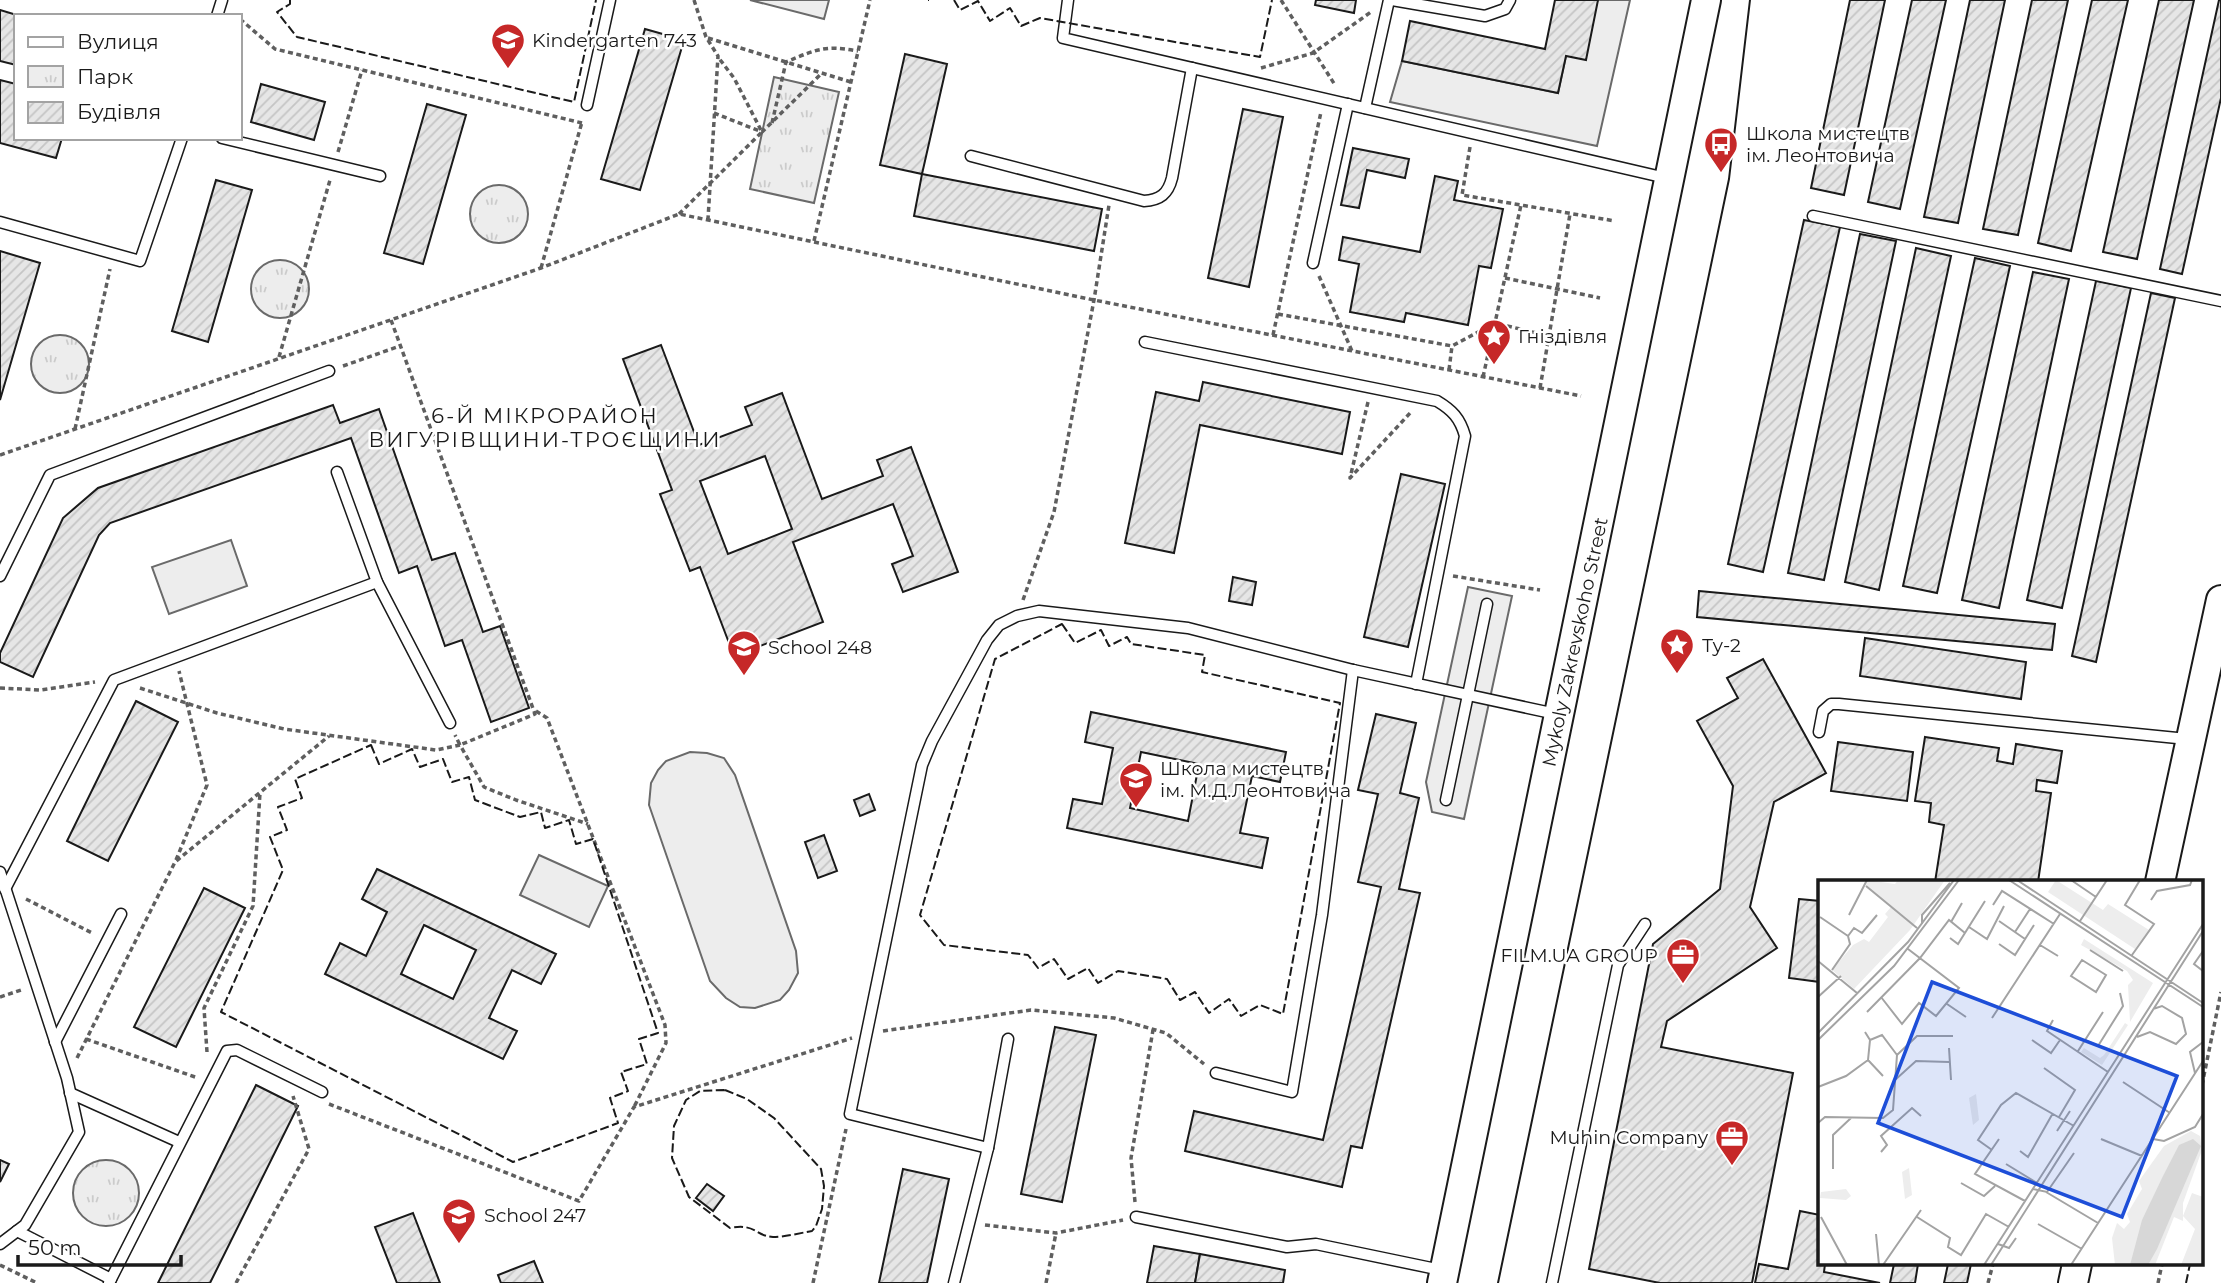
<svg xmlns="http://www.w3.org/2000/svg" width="2221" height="1283" viewBox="0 0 2221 1283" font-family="Montserrat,sans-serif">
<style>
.built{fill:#ededed;stroke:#6a6a6a;stroke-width:2}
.park{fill:url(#park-tufts);stroke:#6a6a6a;stroke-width:2}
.building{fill:url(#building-hatch);stroke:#1a1a1a;stroke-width:2;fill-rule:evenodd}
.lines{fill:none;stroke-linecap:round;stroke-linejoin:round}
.lane-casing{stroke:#1a1a1a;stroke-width:13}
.secondary-casing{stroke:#1a1a1a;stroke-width:32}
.path{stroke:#5f5f5f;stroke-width:3.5;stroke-dasharray:5 3.5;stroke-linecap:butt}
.lane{stroke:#fff;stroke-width:10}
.secondary{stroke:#fff;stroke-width:28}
.tram{stroke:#1a1a1a;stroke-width:2}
.fence{stroke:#1a1a1a;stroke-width:2;stroke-dasharray:9 3.5;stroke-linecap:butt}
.labels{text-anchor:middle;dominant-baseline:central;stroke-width:5;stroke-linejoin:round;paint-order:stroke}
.poi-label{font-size:19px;fill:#1a1a1a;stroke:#fff;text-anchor:start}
.street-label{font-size:19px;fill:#1a1a1a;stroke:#fff}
.neighbourhood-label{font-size:21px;letter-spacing:2px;fill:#1a1a1a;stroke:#fff}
.inset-road{fill:none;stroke:#a3a3a3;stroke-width:2}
.view{fill:#1d4ed8;fill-opacity:0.15;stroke:#1d4ed8;stroke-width:3.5}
.inset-edge{fill:none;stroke:#1a1a1a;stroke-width:3.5}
</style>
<defs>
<pattern id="park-tufts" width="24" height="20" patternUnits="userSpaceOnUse" patternTransform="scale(1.75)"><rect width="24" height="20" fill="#ededed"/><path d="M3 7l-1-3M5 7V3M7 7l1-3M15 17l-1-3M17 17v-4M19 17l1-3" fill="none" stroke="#cbcbcb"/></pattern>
<pattern id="building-hatch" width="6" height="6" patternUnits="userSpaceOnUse" patternTransform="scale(1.75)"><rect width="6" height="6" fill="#e6e6e6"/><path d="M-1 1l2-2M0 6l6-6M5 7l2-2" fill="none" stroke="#c5c5c5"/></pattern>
</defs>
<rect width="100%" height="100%" fill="#fff"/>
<g class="built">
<polygon points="750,0 829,0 824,19"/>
<polygon points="1598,0 1630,0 1597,146 1390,102 1402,61 1558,93 1566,56"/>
<polygon points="231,540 247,586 169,614 152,567"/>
<polygon points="1468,587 1512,596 1464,819 1432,812 1426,782"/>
<polygon points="690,752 707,753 724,758 735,775 796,951 798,973 789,990 780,1000 755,1008 740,1007 726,998 710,981 649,805 651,783 658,770 666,761"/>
<polygon points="539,855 608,886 589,927 520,895"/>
</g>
<g class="park">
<polygon points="774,77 839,92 814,203 750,189"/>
<circle cx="499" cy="214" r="29"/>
<circle cx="280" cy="289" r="29"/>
<circle cx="60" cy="364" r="29"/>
<circle cx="106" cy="1193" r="33"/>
</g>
<g class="building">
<polygon points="1316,0 1356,0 1354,13 1315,5"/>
<polygon points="1555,0 1598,0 1586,60 1566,56 1558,93 1402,61 1410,21 1545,49"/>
<polygon points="1850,0 1885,0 1844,195 1811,188"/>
<polygon points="1912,0 1946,0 1900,209 1868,202"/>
<polygon points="1970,0 2005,0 1958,223 1924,217"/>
<polygon points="2032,0 2068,0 2018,235 1983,229"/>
<polygon points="2092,0 2128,0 2071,251 2038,243"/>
<polygon points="2159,0 2194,0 2137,259 2103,252"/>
<polygon points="2219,0 2221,0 2221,98 2182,274 2160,269"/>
<polygon points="0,10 20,16 16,16 16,65 0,61"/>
<polygon points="645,29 684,40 640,190 601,179"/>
<polygon points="905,54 947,64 922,174 880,165"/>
<polygon points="0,80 16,84 16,138 62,138 56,158 0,143"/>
<polygon points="261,84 325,102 314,140 251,122"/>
<polygon points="427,104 466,115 423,264 384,253"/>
<polygon points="1243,109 1283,117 1249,287 1208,278"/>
<polygon points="1353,148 1409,159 1405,178 1367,170 1359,208 1341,205"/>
<polygon points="922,174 1102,209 1094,251 914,216"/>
<polygon points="1435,176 1458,181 1454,200 1503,209 1491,268 1479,266 1468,325 1406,313 1404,322 1350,312 1359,264 1339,260 1343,237 1420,252"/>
<polygon points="216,180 252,190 208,342 172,331"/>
<polygon points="1804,220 1840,227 1763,572 1728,564"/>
<polygon points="1860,234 1896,241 1824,580 1788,573"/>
<polygon points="1916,248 1951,256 1879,590 1845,582"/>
<polygon points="0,251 40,263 0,400"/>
<polygon points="1975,258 2010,266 1937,593 1903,586"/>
<polygon points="2033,272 2069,279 1999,608 1962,600"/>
<polygon points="2096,281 2131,288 2062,608 2027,600"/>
<polygon points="2151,293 2175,298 2096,662 2072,656"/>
<path d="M 661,345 L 699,445 L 752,425 L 745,407 L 782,393 L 822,499 L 883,476 L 877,460 L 911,447 L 958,572 L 903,592 L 892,564 L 913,556 L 893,504 L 793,542 L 823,622 L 734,656 L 700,567 L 690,571 L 660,494 L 672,490 L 623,359 ZM 765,456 L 792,529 L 728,554 L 700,481 Z"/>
<polygon points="1203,382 1350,412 1342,454 1200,425 1174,553 1125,543 1156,392 1199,401"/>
<polygon points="333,405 340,423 379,409 432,560 455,553 483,632 500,626 529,708 491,722 462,640 445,646 417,566 399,573 351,438 110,523 99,535 33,677 0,662 0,653 63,518 98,488"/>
<polygon points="1401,474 1445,484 1408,647 1364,637"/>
<polygon points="1233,577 1256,582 1252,605 1229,601"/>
<polygon points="1699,591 2055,624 2052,650 1697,617"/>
<polygon points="1865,638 2026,662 2021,699 1860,676"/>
<polygon points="1763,659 1826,773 1774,802 1750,907 1777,948 1667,1021 1661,1047 1793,1073 1752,1283 1660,1283 1589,1269 1653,944 1720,889 1733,786 1697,721 1738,698 1727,678"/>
<polygon points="136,701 178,722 108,861 67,841"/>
<path d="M 1091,712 L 1286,752 L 1280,782 L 1252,776 L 1240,833 L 1268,838 L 1262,868 L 1067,828 L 1073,799 L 1102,804 L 1113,748 L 1085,742 ZM 1141,752 L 1199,764 L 1188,821 L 1130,808 Z"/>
<polygon points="1376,714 1416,723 1400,793 1419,798 1399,889 1420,893 1362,1148 1351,1146 1342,1187 1185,1151 1194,1111 1323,1140 1381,887 1358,882 1378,794 1358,790"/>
<polygon points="1925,737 1999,748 1997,761 2013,764 2016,744 2062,751 2057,783 2037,780 2036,791 2051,793 2038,882 1935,882 1944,825 1929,822 1931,803 1915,801"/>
<polygon points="1838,742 1913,752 1907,801 1831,791"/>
<polygon points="869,794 875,810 860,816 854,800"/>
<polygon points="824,835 837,871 818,878 805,842"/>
<path d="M 377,869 L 556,954 L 541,984 L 512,970 L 489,1018 L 517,1031 L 503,1059 L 325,974 L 340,943 L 366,956 L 387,912 L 362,899 ZM 424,925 L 476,950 L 453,999 L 401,974 Z"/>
<polygon points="204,888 245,908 176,1047 134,1027"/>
<polygon points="1799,899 1820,901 1820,982 1789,978"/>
<polygon points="1055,1027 1096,1035 1062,1202 1021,1194"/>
<polygon points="256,1085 298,1106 210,1283 158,1283"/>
<polygon points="0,1160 9,1164 0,1182"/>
<polygon points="903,1169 949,1179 927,1283 879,1283"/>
<polygon points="707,1184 724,1196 713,1211 696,1198"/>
<polygon points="1800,1211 1820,1215 1820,1264 1825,1264 1824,1272 1880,1283 1755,1283 1759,1264 1788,1269"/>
<polygon points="413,1213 440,1283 397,1283 375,1227"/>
<polygon points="1154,1246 1200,1254 1195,1283 1147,1283"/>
<polygon points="1200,1254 1285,1270 1283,1283 1195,1283"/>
<polygon points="534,1261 543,1283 501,1283 498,1275"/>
<polygon points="1894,1264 1918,1264 1915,1283 1890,1283"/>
<polygon points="1948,1264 1971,1264 1967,1283 1944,1283"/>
</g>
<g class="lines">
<g class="lane-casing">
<g id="lane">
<polyline points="1068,0 1063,38 1666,178"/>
<polyline points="1392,0 1485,16 1505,9 1510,0"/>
<polyline points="217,16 222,0"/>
<polyline points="587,105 610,0"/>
<polyline points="1365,108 1389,0"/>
<polyline points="222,138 380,176"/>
<path d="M 971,156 L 1144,201 C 1160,200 1168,194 1172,178 L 1192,68"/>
<polyline points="1813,216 2221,301"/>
<polyline points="0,222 140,261 182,138"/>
<polyline points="1313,263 1348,104"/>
<path d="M 1145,342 L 1437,401 C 1452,410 1460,418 1465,436 L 1416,684"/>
<polyline points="337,472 377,582 450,723"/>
<polyline points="0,576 50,475 329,371"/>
<polyline points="1819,732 1823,711 1831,704 1839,704 2187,739"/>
<polyline points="1446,800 1487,604"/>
<polyline points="0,872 67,1078 79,1132 25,1225 0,1244"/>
<polyline points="5,889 114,680 377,582"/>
<polyline points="55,1042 121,914"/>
<polyline points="1216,1073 1292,1092 1322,915 1353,670"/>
<polyline points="70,1093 179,1142"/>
<polyline points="988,1148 850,1114 922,765 932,741 987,640 999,625 1017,616 1039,611 1188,628 1353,670 1556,714"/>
<polyline points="1136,1217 1287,1247 1316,1244 1441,1270"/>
<polyline points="17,1231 111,1279"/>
<polyline points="109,1283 227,1051 237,1050 322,1092"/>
<polyline points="954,1283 988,1148 1008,1039"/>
<polyline points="1552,1283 1618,965 1645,924"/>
</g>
</g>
<g class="secondary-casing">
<g id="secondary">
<polyline points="2160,882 2221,600"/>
<polyline points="1442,1283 1706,0"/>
<polyline points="2073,1283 2077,1264"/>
</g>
</g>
<g class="path">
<polyline points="694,0 706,37 718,56 708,219"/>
<polyline points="1281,0 1335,85"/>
<polyline points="240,19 275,49 582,123"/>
<polyline points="708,38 851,82"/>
<polyline points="1261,68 1313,53 1371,12"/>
<polyline points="714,113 762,132 822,73"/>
<path d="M 772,123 L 786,62 C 817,49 825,45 858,51"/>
<polyline points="1470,147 1462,195 1615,221"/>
<polyline points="338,152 362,70"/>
<polyline points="679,214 762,132 734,78 718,57"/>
<polyline points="814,241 870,0"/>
<polyline points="541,268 582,122"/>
<polyline points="1319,276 1352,351"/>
<polyline points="1505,278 1600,298"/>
<polyline points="1278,314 1452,346 1495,323 1549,336"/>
<polyline points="391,320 535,714 460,745 455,735"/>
<polyline points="1273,335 1321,112"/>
<polyline points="279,357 330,180"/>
<polyline points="343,366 400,346"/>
<polyline points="1449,370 1452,346"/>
<polyline points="1483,377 1521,205"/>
<polyline points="1540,388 1570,214"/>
<polyline points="1368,402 1350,478 1411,412"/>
<polyline points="75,429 110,269"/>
<polyline points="0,455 541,268 679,214 1094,300 1581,396"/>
<polyline points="1453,576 1540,590"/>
<polyline points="1023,600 1054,512 1094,300 1109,205"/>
<polyline points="0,688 40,690 95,682"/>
<polyline points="140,688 217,713 284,729 436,750 460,745 484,787 516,800 588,824"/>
<polyline points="536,711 547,718 665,1025 666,1043 634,1107"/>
<polyline points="176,860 207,785 179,671"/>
<polyline points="26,899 94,934"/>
<polyline points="0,997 21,990"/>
<polyline points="883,1031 1031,1010 1114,1018 1166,1033 1204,1064"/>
<polyline points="86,1039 198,1078"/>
<polyline points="207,1052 204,1008 253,906 260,793"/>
<polyline points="77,1058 175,862 329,736"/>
<polyline points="2202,1085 2221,992"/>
<polyline points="329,1104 579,1201 634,1107 852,1038"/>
<polyline points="1135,1202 1131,1158 1153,1030"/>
<polyline points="985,1225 1056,1233 1123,1220"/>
<polyline points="0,1265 37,1283"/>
<polyline points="236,1283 309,1149 293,1096"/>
<polyline points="813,1283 846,1129"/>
<polyline points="1046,1283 1056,1233"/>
<polyline points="1988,1283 1993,1264"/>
<polyline points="2158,1283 2162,1264"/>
</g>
<use href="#lane" class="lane"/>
<use href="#secondary" class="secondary"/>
<polyline class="tram" points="1498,1283 1729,179 1750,0"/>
<g class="fence">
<polyline points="290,0 290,4 277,12 297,37 574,102 596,0"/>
<polyline points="928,0 929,0"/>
<polyline points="954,0 960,10 978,1 990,21 1010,8 1021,26 1040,18 1260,57 1272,0"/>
<polygon points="1062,624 1075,643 1101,630 1109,646 1127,637 1131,644 1205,655 1202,672 1340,703 1283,1014 1260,1005 1241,1016 1229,999 1209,1013 1195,992 1180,1000 1167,979 1118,971 1098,983 1088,968 1068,979 1054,959 1038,968 1028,955 944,945 920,915 995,659"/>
<polygon points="371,745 379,764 412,749 420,767 443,759 452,782 469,777 475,800 520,817 541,812 545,828 569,820 576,844 593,839 658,1033 639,1039 647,1064 621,1072 628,1091 610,1098 618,1123 513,1162 221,1012 283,870 270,837 287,830 278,807 302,798 295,779"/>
<path d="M 725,1090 L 747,1099 L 774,1118 L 821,1169 L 824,1186 L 822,1209 L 816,1226 L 812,1231 C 800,1233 785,1237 773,1237 C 755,1236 756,1223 730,1228 L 689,1197 L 672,1158 L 674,1126 L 686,1100 L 700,1091 Z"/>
<polyline points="2186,1283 2190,1264"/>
</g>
</g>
<defs>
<g id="school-pin" transform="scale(1.75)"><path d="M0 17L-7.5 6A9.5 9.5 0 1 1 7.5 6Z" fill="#c62828" stroke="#fff"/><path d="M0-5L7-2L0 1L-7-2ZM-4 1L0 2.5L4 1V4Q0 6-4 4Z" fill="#fff"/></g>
<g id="bus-pin" transform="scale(1.75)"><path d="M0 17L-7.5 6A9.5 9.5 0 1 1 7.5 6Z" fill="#c62828" stroke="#fff"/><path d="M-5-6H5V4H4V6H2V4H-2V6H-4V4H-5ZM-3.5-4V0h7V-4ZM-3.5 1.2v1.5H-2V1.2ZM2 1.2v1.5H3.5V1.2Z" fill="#fff"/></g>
<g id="sight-pin" transform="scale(1.75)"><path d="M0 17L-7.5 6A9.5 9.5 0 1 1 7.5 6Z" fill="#c62828" stroke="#fff"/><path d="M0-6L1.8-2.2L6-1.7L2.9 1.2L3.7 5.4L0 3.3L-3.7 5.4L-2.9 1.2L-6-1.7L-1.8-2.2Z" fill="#fff"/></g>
<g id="office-pin" transform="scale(1.75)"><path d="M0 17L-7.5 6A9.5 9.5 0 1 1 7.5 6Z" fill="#c62828" stroke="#fff"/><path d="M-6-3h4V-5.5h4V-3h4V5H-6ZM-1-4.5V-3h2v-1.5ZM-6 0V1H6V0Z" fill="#fff"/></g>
</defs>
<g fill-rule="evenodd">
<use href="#school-pin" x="508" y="40"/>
<use href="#bus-pin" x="1721" y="144"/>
<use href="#sight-pin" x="1494" y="336"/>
<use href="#sight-pin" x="1677" y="645"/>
<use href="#school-pin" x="744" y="647"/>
<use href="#school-pin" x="1136" y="779"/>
<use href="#office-pin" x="1683" y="955"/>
<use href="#office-pin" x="1732" y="1137"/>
<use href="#school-pin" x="459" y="1215"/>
</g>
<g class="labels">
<g class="poi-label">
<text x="532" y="40">Kindergarten 743</text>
<text x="1746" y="133">Школа мистецтв<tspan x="1746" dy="22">ім. Леонтовича</tspan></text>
<text x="1518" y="336">Гніздівля</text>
<text x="1702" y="645">Ту-2</text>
<text x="768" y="647">School 248</text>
<text x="1160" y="768">Школа мистецтв<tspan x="1160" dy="22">ім. М.Д.Леонтовича</tspan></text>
<text x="1658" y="955" text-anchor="end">FILM.UA GROUP</text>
<text x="1708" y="1137" text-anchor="end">Muhin Company</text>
<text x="484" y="1215">School 247</text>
</g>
<g class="street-label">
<text transform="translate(1575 642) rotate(-78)">Mykoly Zakrevskoho Street</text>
</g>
<g class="neighbourhood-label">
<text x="545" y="415">6-Й МІКРОРАЙОН<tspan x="545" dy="24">ВИГУРІВЩИНИ-ТРОЄЩИНИ</tspan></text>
</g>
</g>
<g transform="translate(1818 880)">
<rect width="385" height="385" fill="#fff"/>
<path d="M 266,59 L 335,103 L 312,142 L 310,105 L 315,100 L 309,91 L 263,65 ZM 307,143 L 310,145 L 284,185 L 263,172 L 266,168 L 282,178 L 286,175 ZM 158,214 L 161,240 L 155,245 L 151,218 ZM 91,288 L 94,315 L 87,319 L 84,292 ZM 28,309 L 33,316 L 28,320 L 2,318 L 3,312 ZM 374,313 L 385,317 L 385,385 L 363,385 L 377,349 L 365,336 Z" fill="#ededed"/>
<path d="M 373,251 L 382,256 L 384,270 L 365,323 L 365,341 L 356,337 L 337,385 L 297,385 L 294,358 L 299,343 L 306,349 L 312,342 L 309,334 L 324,309 L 321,301 L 346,266 Z" fill="#ededed"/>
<path d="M 49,0 L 77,4 L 80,0 L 127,0 L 92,50 L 36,109 L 14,90 L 35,65 L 46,59 L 51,62 L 70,37 L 67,34 L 73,27 L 48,6 ZM 238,0 L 285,30 L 290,24 L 331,50 L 317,69 L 230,12 Z" fill="#ededed"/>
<path d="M 375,259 L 383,266 L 339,369 L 330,385 L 312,385 L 324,340 L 345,296 L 361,265 Z" fill="#d7d7d7"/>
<path class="inset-road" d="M 191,0 L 385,127M 199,0 L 385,123M 253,0 L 278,17M 48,6 L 99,48M 333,20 L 339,11 L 372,5 L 374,0M 175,25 L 184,11 L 236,44M 31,35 L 49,0M 2,37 L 30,56 L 32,64 L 14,90M 181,41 L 207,59M 262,41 L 289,0M 133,42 L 144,23M 104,44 L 104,35 L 132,3M 151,47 L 169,59 L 186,26M 197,52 L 212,29M 30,56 L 36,48 L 44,53 L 59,35M 132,58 L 140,64 L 167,21M 181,64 L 197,75 L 216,45M 222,65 L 240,76M 272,70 L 305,91M 385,71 L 376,84 L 385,91M 314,75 L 336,44 L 307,25 L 322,0M 264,80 L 288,95 L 278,112 L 253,96 ZM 0,81 L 39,113M 0,117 L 23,96M 63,117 L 84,144 L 101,123 L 118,136 L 141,108 L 90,69M 129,124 L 148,137M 49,132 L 102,78 L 131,40 L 147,53M 174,138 L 242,34M 235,140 L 229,151 L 290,192M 0,153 L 90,62 L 136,0M 319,157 L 332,152 L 358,164 L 368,154 L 364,138 L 344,126 L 335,129M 0,160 L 76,86 L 141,0M 52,160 L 64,155 L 79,175M 214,160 L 233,173 L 242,160M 267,160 L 280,166 L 305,126 L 302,113M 131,168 L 133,200M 260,171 L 285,132M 50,180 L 65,196M 226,188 L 257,210 L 241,237M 377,193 L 372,172 L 385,162M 77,200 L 98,181 L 131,182M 305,202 L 352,233M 0,207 L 28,196 L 50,180 L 52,160 L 47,152M 0,243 L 7,237 L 65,238 L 75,230 L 79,175 L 99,156 L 135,156M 239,251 L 252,231M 181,259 L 157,294 L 207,321M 283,259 L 324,276M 335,259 L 346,261 L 377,247 L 385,234M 174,270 L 160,260 L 183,225 L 198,213 L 256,246M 202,271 L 210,277 L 235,233M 63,272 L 69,265 L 63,256 L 94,228 L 103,236M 188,284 L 219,303M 15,289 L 15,255 L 33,238M 143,303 L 166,316 L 177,306M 215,309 L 229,312 L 256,273M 228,312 L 280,343M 3,337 L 29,385M 99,337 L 132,358 L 130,367 L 143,375 L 168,334 L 191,347M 220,344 L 264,369M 58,354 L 61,385M 180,364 L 191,368 L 198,358M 65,385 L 103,330M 166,385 L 385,44M 173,385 L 385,51M 253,385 L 385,181"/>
<path class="view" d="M 114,102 L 359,196 L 304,337 L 60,243 Z"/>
<rect width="385" height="385" class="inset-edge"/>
</g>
<rect x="14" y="14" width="228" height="126" fill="#ffffff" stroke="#a3a3a3" stroke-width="2"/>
<rect x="28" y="37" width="35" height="10" fill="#ffffff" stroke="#a3a3a3" stroke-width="2"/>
<text x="77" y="49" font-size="21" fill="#1a1a1a">Вулиця</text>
<rect x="28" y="66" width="35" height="21" fill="url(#park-tufts)" stroke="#a3a3a3" stroke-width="2"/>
<text x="77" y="84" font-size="21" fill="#1a1a1a">Парк</text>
<rect x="28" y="102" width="35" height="21" fill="url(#building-hatch)" stroke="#a3a3a3" stroke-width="2"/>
<text x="77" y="119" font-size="21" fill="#1a1a1a">Будівля</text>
<path d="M18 1255v10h163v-10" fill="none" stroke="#1a1a1a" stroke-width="3.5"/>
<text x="28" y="1255" font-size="21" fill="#1a1a1a" stroke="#ffffff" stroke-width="5" paint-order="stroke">50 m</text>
</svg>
